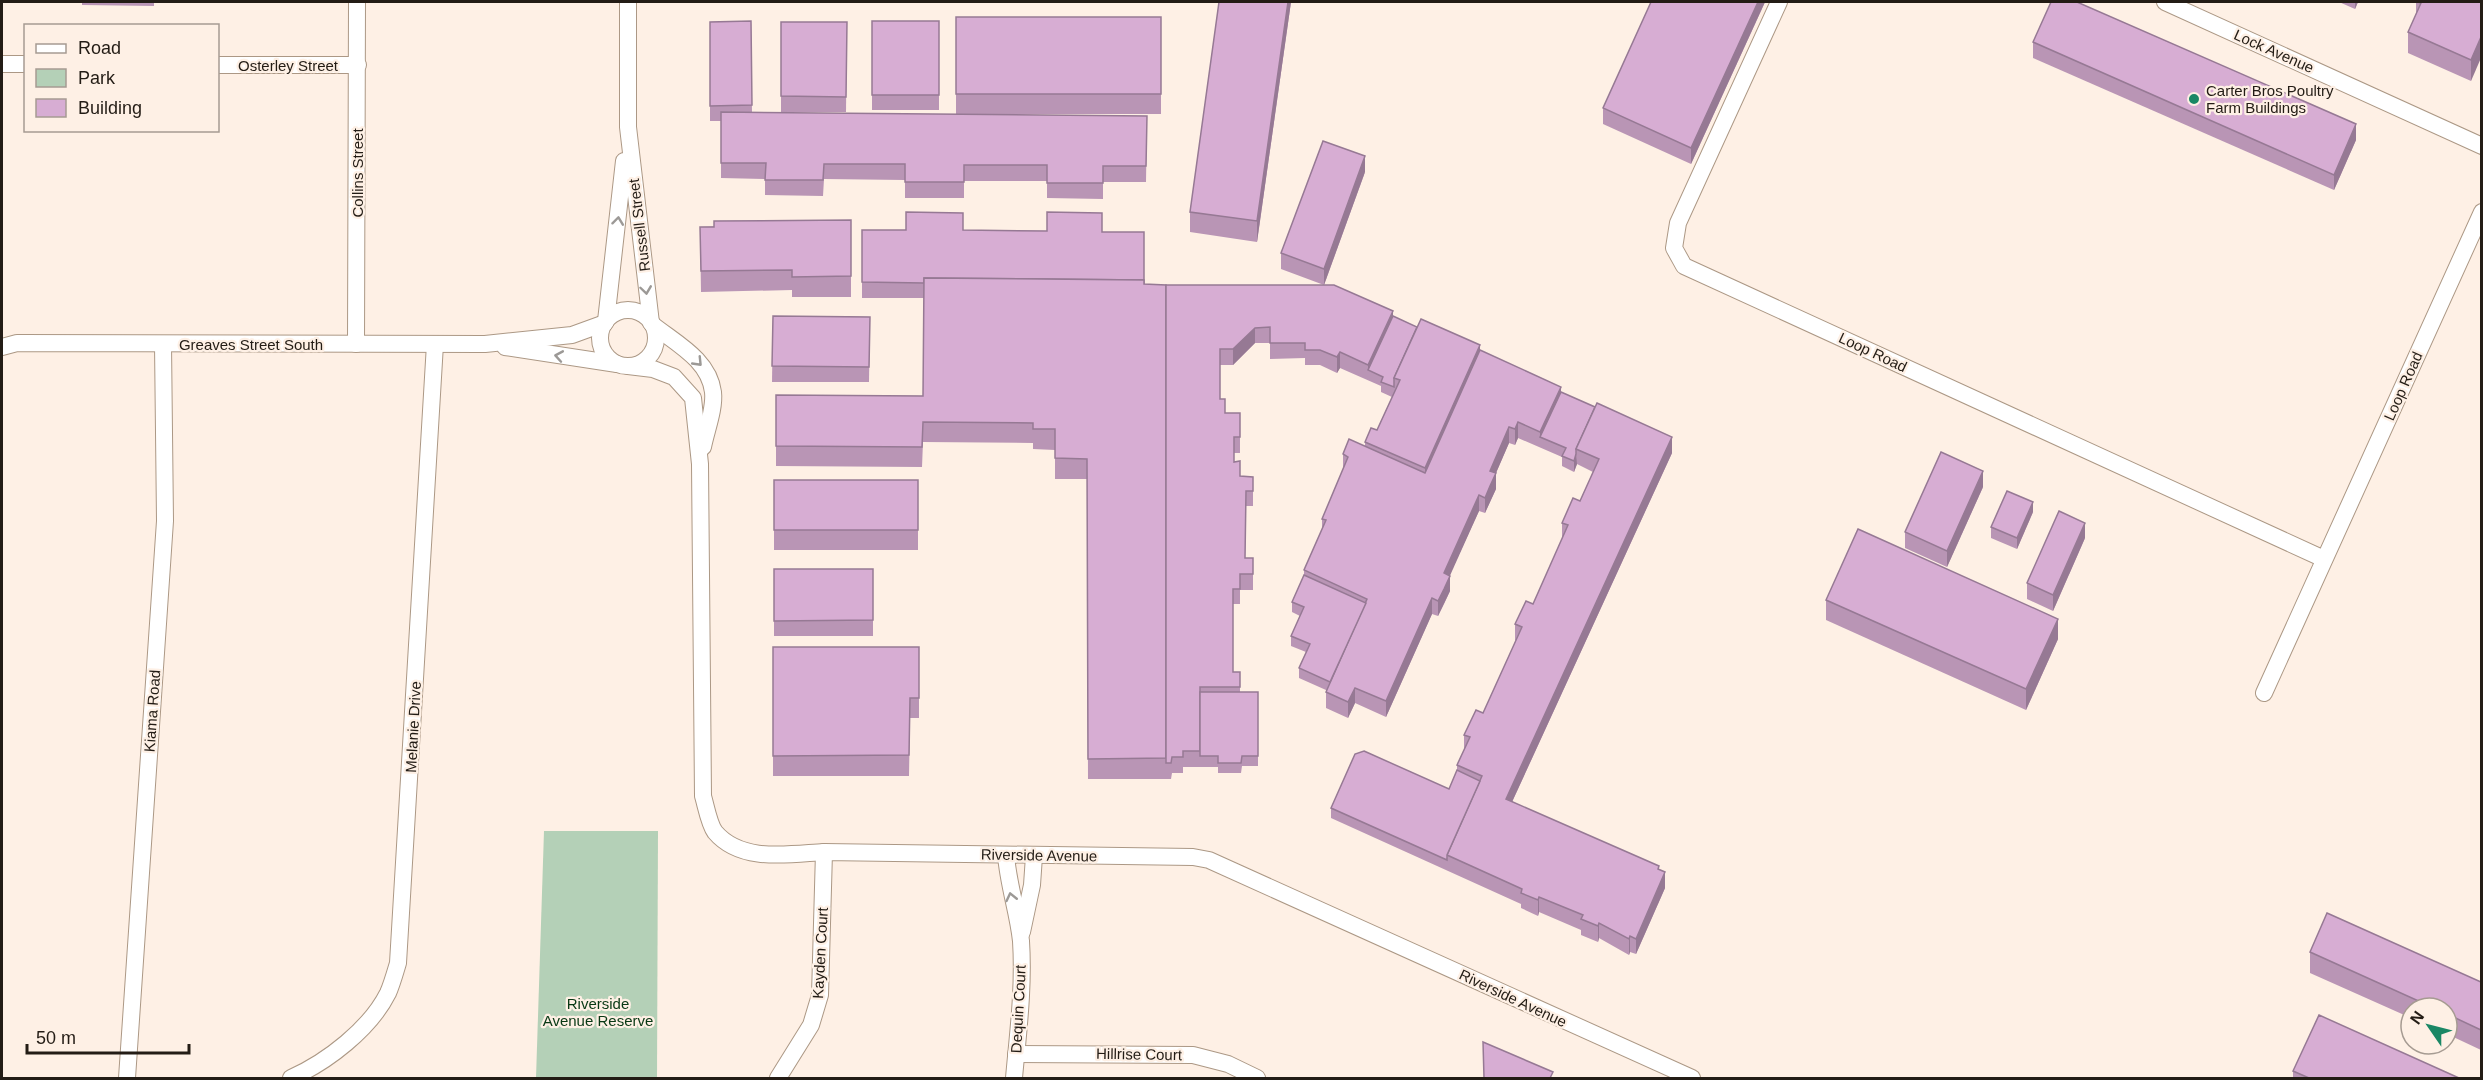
<svg xmlns="http://www.w3.org/2000/svg" width="2483" height="1080" viewBox="0 0 2483 1080" font-family="Helvetica,sans-serif">
<style>
.green{fill:#b4d0b7}
.lines{fill:none;stroke-linecap:round;stroke-linejoin:round}
.street-casing{stroke:#ac9885;stroke-width:18}
.street{stroke:#fff;stroke-width:16}
.wall{fill:#b995b5}
.shaded-wall{fill:#967994}
.building{fill:#d7add3;stroke:#967994;stroke-width:1.5}
.oneway{stroke:#9c9996}
.poi-dot{fill:#1a8765;stroke:#fef0e5;stroke-width:2}
.labels{text-anchor:middle;dominant-baseline:central;stroke-width:4.5;stroke-linejoin:round;paint-order:stroke}
.street-label{font-size:15px;fill:#231c15;stroke:#fef0e5}
.poi-label{font-size:15px;fill:#231c15;stroke:#fef0e5;text-anchor:start}
.park-label{font-size:15px;fill:#083814;stroke:#fef0e5}
</style>
<rect width="100%" height="100%" fill="#fef0e5"/>
<polygon class="green" points="544,831 658,831 657,1078 536,1078"/>
<g class="lines">
<g class="street-casing">
<g id="street">
<polyline points="628,2 628,127 651,323"/>
<polyline points="1779,2 1678,223 1674,248 1684,266 2324,559"/>
<polyline points="2165,2 2482,146"/>
<polyline points="2,64 26,64"/>
<polyline points="218,65 358,65"/>
<circle cx="628" cy="338" r="28"/>
<polyline points="606,321 624,161"/>
<path d="M 653,325 C 677,344 709,360 713,392 C 715,409 706,431 703,447"/>
<polyline points="356,344 357,2"/>
<polyline points="2,347 17,343 485,344 572,335 605,323"/>
<polyline points="505,347 617,364"/>
<path d="M 628,366 L 653,369 L 674,377 L 693,398 L 700,464 L 703,796 C 706,806 709,824 715,832 C 741,863 789,854 824,852 L 1193,857 L 1209,860 L 1692,1078"/>
<polyline points="2264,693 2482,212"/>
<path d="M 1006,855 C 1008,884 1018,912 1021,941 C 1024,987 1018,1033 1014,1078"/>
<polyline points="1022,932 1032,885 1034,856"/>
<polyline points="1016,1054 1193,1055 1228,1064 1257,1078"/>
<polyline points="127,1078 165,521 163,344"/>
<path d="M 291,1078 C 327,1062 370,1029 388,993 C 392,984 395,973 398,963 L 435,344"/>
<polyline points="778,1078 811,1025 820,995 824,852"/>
</g>
</g>
<use href="#street" class="street"/>
</g>
<g class="wall">
<polygon points="82,2 154,2 154,6 82,5"/>
<polygon points="1219,2 1291,2 1257,242 1190,232 1190,212"/>
<polygon points="1765,2 1691,164 1603,124 1603,108"/>
<polygon points="2339,2 2358,2 2355,9"/>
<polygon points="2416,2 2481,2 2471,81 2408,53 2408,32 2416,15"/>
<rect x="956" y="17" width="205" height="97"/>
<polygon points="751,21 752,113 1147,116 1146,182 1103,182 1103,199 1047,198 1047,181 964,181 964,198 905,198 905,180 824,179 823,196 765,195 765,179 721,178 721,121 710,121 710,22"/>
<rect x="872" y="21" width="67" height="89"/>
<polygon points="781,22 847,22 846,112 781,112"/>
<polygon points="2033,42 2356,140 2334,190 2033,58"/>
<polygon points="1365,172 1324,285 1281,269 1281,253"/>
<polygon points="851,220 851,297 792,297 792,290 701,292 700,227"/>
<polygon points="862,230 1102,232 1144,284 1393,316 1417,327 1480,350 1561,392 1672,453 1512,802 1659,869 1665,888 1636,954 1630,952 1629,955 1599,938 1598,942 1581,935 1581,930 1539,912 1538,916 1521,908 1521,904 1331,818 1331,808 1449,789 1457,770 1457,765 1464,750 1464,735 1483,713 1516,640 1515,640 1515,624 1533,604 1563,538 1562,538 1562,523 1580,501 1593,472 1577,464 1574,472 1562,466 1562,457 1518,438 1515,445 1509,443 1496,473 1496,489 1490,502 1485,513 1479,511 1449,576 1450,591 1444,604 1438,616 1432,614 1386,717 1355,703 1348,718 1326,708 1326,690 1299,678 1299,668 1306,652 1291,646 1291,636 1300,616 1292,612 1292,602 1304,575 1304,570 1322,530 1322,519 1343,469 1343,454 1365,446 1365,442 1377,430 1392,397 1381,392 1381,386 1340,368 1337,373 1320,365 1305,365 1305,358 1270,359 1270,343 1255,343 1233,365 1220,365 1220,399 1225,413 1240,413 1240,453 1234,453 1234,462 1240,476 1253,477 1253,506 1246,506 1245,558 1253,558 1253,590 1240,590 1240,604 1233,604 1233,672 1240,672 1240,692 1258,692 1258,766 1242,766 1241,773 1218,773 1218,767 1183,767 1183,773 1172,773 1171,779 1088,779 1087,479 1055,479 1055,450 1033,449 1033,443 923,442 922,467 776,466 776,395 923,396 924,298 862,298"/>
<polygon points="773,316 870,317 869,382 772,382"/>
<rect x="774" y="480" width="144" height="70"/>
<polygon points="1983,487 1947,567 1905,548 1905,532"/>
<polygon points="2033,512 2017,549 1991,538 1991,527"/>
<polygon points="2085,538 2053,611 2027,599 2027,583"/>
<rect x="774" y="569" width="99" height="67"/>
<polygon points="1826,600 2058,639 2026,710 1826,620"/>
<polygon points="773,647 919,647 919,718 910,718 909,776 773,776"/>
<polygon points="2310,952 2481,982 2481,1050 2447,1034 2447,1008 2411,1008 2411,1018 2310,973"/>
<polygon points="2293,1071 2459,1078 2293,1078"/>
</g>
<g class="shaded-wall">
<polygon points="1288,2 1291,2 1257,242 1257,221"/>
<polygon points="1758,2 1765,2 1691,164 1691,148"/>
<polygon points="2355,2 2358,2 2355,9"/>
<polygon points="2481,37 2481,58 2471,81 2471,60"/>
<polygon points="2356,124 2356,140 2334,190 2334,175"/>
<polygon points="1365,156 1365,172 1324,285 1324,269"/>
<polygon points="1393,311 1393,326 1368,370 1368,380 1368,365"/>
<polygon points="1255,328 1255,343 1233,365 1233,349"/>
<polygon points="1480,345 1480,366 1425,489 1425,468"/>
<polygon points="1340,352 1340,368 1337,373 1337,357"/>
<polygon points="1561,387 1561,402 1540,437 1540,448 1540,432"/>
<polygon points="1518,422 1518,438 1515,445 1515,429"/>
<polygon points="1509,427 1509,443 1496,473 1496,489 1485,513 1485,498 1490,471"/>
<polygon points="1672,437 1672,453 1506,815 1506,799"/>
<polygon points="1576,454 1577,464 1574,472 1574,461"/>
<polygon points="1983,471 1983,487 1947,567 1947,551"/>
<polygon points="1479,495 1479,511 1444,589 1444,573"/>
<polygon points="2033,502 2033,512 2017,549 2017,538"/>
<polygon points="2085,523 2085,538 2053,611 2053,595"/>
<polygon points="1450,576 1450,591 1438,616 1438,601"/>
<polygon points="1432,598 1432,614 1386,717 1386,701"/>
<polygon points="2058,619 2058,639 2026,710 2026,689"/>
<polygon points="1355,688 1355,703 1348,718 1348,702"/>
<polygon points="1665,872 1665,888 1636,954 1636,939"/>
<polygon points="1539,897 1539,912 1538,916 1538,900"/>
<polygon points="1599,923 1599,938 1598,942 1598,926"/>
<polygon points="1630,936 1630,952 1629,955 1629,939"/>
</g>
<g class="building">
<polygon points="1219,2 1288,2 1257,221 1190,212"/>
<polygon points="1651,2 1758,2 1691,148 1603,108"/>
<polygon points="2051,2 2077,2 2356,124 2334,175 2033,42"/>
<polygon points="2418,2 2481,2 2481,37 2471,60 2408,32 2421,3"/>
<rect x="956" y="17" width="205" height="77"/>
<polygon points="751,21 752,105 710,106 710,22"/>
<rect x="872" y="21" width="67" height="74"/>
<polygon points="781,22 847,22 846,97 781,96"/>
<polygon points="721,112 1147,116 1146,166 1103,166 1103,183 1047,183 1047,165 964,165 964,182 905,182 905,164 824,164 823,180 765,180 766,163 721,163"/>
<polygon points="1323,141 1365,156 1324,269 1281,253"/>
<polygon points="906,212 963,213 963,230 1047,231 1047,212 1102,213 1102,232 1144,232 1144,284 1144,280 924,278 924,283 862,282 862,230 906,230"/>
<polygon points="851,220 851,276 792,277 792,270 701,271 700,227 714,227 714,221"/>
<polygon points="924,278 1144,280 1144,284 1166,285 1166,758 1088,759 1087,459 1055,458 1055,429 1033,429 1033,423 923,422 922,447 776,446 776,395 923,396"/>
<polygon points="1166,285 1334,285 1393,311 1368,365 1340,352 1337,357 1320,350 1305,350 1305,343 1270,343 1270,327 1255,328 1233,349 1220,349 1220,399 1225,399 1225,413 1240,413 1240,437 1234,437 1234,462 1240,461 1240,476 1253,477 1253,491 1246,491 1245,558 1253,558 1253,574 1240,574 1240,589 1233,589 1233,672 1240,672 1240,687 1200,687 1200,751 1183,751 1183,757 1172,757 1171,763 1166,763"/>
<polygon points="773,316 870,317 869,367 772,366"/>
<polygon points="1393,316 1417,327 1394,378 1394,387 1381,382 1383,377 1368,370"/>
<polygon points="1421,319 1480,345 1425,468 1365,442 1371,428 1377,430 1400,380 1394,378"/>
<polygon points="1480,350 1561,387 1540,432 1518,422 1515,429 1509,427 1490,471 1496,473 1490,486 1485,498 1479,495 1444,573 1450,576 1444,589 1438,601 1432,598 1386,701 1355,688 1348,702 1326,692 1367,599 1304,570 1326,520 1322,519 1348,457 1343,454 1349,439 1425,473"/>
<polygon points="1561,392 1595,407 1576,449 1576,454 1574,461 1562,456 1566,448 1540,437"/>
<polygon points="1597,403 1672,437 1506,799 1659,866 1658,869 1665,872 1636,939 1630,936 1629,939 1599,923 1598,926 1581,919 1583,915 1539,897 1538,900 1521,893 1522,889 1447,855 1482,776 1457,765 1470,737 1464,735 1476,710 1483,713 1522,627 1515,624 1526,601 1533,604 1568,525 1562,523 1573,498 1580,501 1599,459 1576,449"/>
<polygon points="1941,452 1983,471 1947,551 1905,532"/>
<rect x="774" y="480" width="144" height="50"/>
<polygon points="2007,491 2033,502 2017,538 1991,527"/>
<polygon points="2059,511 2085,523 2053,595 2027,583"/>
<polygon points="1858,529 2058,619 2026,689 1826,600"/>
<polygon points="774,569 873,569 873,620 774,621"/>
<polygon points="1304,575 1366,603 1330,682 1299,668 1310,644 1291,636 1304,607 1292,602"/>
<polygon points="773,647 919,647 919,698 910,698 909,755 773,756"/>
<polygon points="1200,692 1258,692 1258,756 1242,756 1241,763 1218,763 1218,756 1200,756"/>
<polygon points="1364,751 1449,789 1457,770 1480,781 1447,855 1447,860 1331,808 1355,754"/>
<polygon points="2327,913 2481,982 2481,1030 2447,1014 2447,1008 2434,1008 2310,952"/>
<polygon points="2319,1015 2459,1078 2309,1078 2293,1071"/>
<polygon points="1483,1042 1553,1072 1550,1078 1484,1078"/>
</g>
<defs><path id="oneway-chevron" d="M-2-3.5L2.5 0L-2 3.5" fill="none" stroke-width="1.6" stroke-linecap="round" stroke-linejoin="round" transform="scale(1.5)"/></defs>
<g class="oneway">
<use href="#oneway-chevron" transform="translate(618 221) rotate(-83)"/>
<use href="#oneway-chevron" transform="translate(646 290) rotate(82)"/>
<use href="#oneway-chevron" transform="translate(559 356) rotate(-170)"/>
<use href="#oneway-chevron" transform="translate(698 362) rotate(46)"/>
<use href="#oneway-chevron" transform="translate(1011 897) rotate(-103)"/>
</g>
<circle class="poi-dot" cx="2194" cy="99" r="6"/>
<g class="labels">
<g class="street-label">
<text transform="translate(2274 51) rotate(24)">Lock Avenue</text>
<text x="288" y="65">Osterley Street</text>
<text transform="translate(357 173) rotate(-90)">Collins Street</text>
<text transform="translate(639 225) rotate(-97)">Russell Street</text>
<text x="251" y="344">Greaves Street South</text>
<text transform="translate(1873 352) rotate(25)">Loop Road</text>
<text transform="translate(2403 386) rotate(-66)">Loop Road</text>
<text transform="translate(152 711) rotate(-86)">Kiama Road</text>
<text transform="translate(413 727) rotate(-87)">Melanie Drive</text>
<text transform="translate(1039 855) rotate(1)">Riverside Avenue</text>
<text transform="translate(820 953) rotate(-87)">Kayden Court</text>
<text transform="translate(1513 998) rotate(25)">Riverside Avenue</text>
<text transform="translate(1018 1009) rotate(-87)">Dequin Court</text>
<text transform="translate(1139 1054) rotate(1)">Hillrise Court</text>
</g>
<g class="poi-label">
<text x="2206" y="90">Carter Bros Poultry<tspan x="2206" dy="17">Farm Buildings</tspan></text>
</g>
<g class="park-label">
<text x="598" y="1003">Riverside<tspan x="598" dy="17">Avenue Reserve</tspan></text>
</g>
</g>
<rect width="2483" height="1080" fill="none" stroke="#231c15" stroke-width="6"/>
<rect x="24" y="24" width="195" height="108" fill="#fef0e5" stroke="#a69b92" stroke-width="1.5"/>
<rect x="36" y="44" width="30" height="9" fill="#ffffff" stroke="#a69b92" stroke-width="1.5"/>
<text x="78" y="54" font-size="18" fill="#231c15">Road</text>
<rect x="36" y="69" width="30" height="18" fill="#b4d0b7" stroke="#a69b92" stroke-width="1.5"/>
<text x="78" y="84" font-size="18" fill="#231c15">Park</text>
<rect x="36" y="99" width="30" height="18" fill="#d7add3" stroke="#a69b92" stroke-width="1.5"/>
<text x="78" y="114" font-size="18" fill="#231c15">Building</text>
<g transform="translate(2429 1026) rotate(305)"><circle r="28" fill="#fef0e5" stroke="#a69b92" stroke-width="1.5"/>
<path d="M0-4.5L10 22L0 15L-10 22Z" fill="#1a8765"/>
<text y="-9" font-size="16" font-weight="bold" text-anchor="middle" fill="#231c15">N</text>
</g>
<path d="M27 1044v9h162v-9" fill="none" stroke="#231c15" stroke-width="3"/>
<text x="36" y="1044" font-size="18" fill="#231c15" stroke="#fef0e5" stroke-width="4.5" paint-order="stroke">50 m</text>
</svg>
